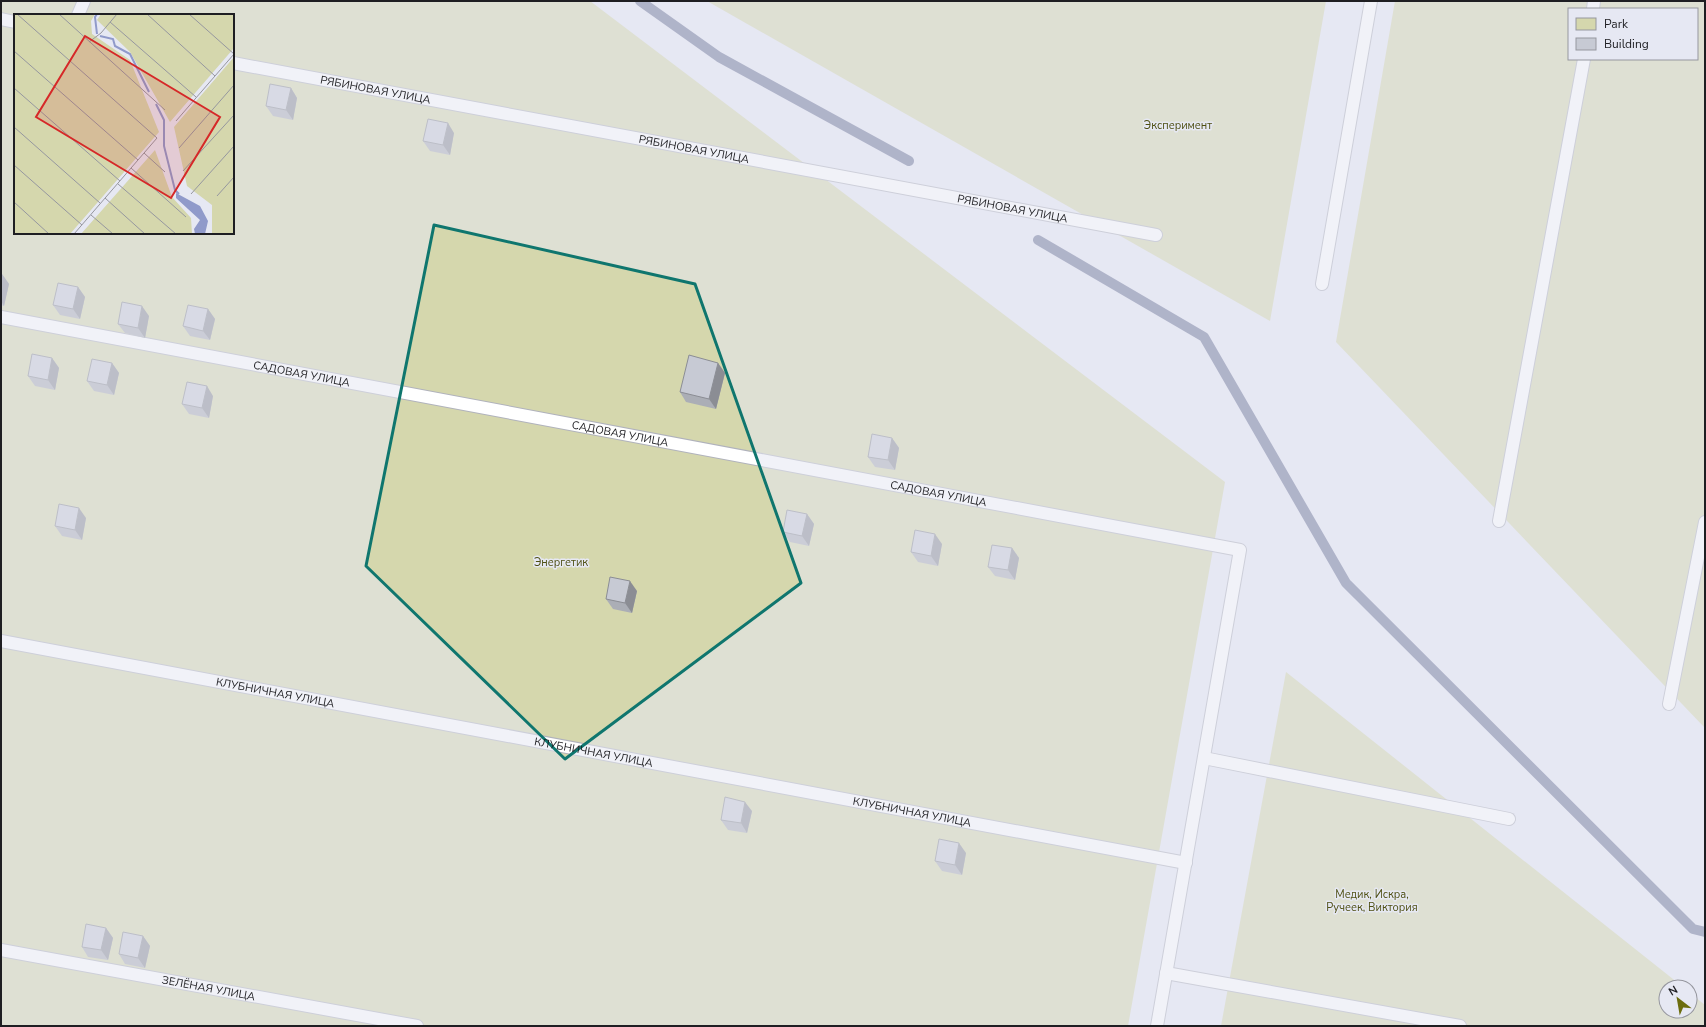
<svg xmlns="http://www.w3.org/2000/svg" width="1706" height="1027" viewBox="0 0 1706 1027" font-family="'Nunito Sans',sans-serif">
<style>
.green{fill:#d5d7ad;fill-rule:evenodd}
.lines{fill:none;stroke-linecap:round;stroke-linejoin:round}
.stream{stroke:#6e7598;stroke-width:10}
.lane-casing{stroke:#b0b2bc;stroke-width:14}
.lane{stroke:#fff;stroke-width:12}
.wall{fill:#abaeb6}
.shaded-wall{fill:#8b8d94}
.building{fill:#c7cad4;stroke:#8b8d94}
.marked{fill:none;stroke:#0f766e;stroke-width:3;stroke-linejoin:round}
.labels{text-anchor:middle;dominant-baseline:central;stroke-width:3;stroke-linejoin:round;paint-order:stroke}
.street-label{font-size:11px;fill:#1e1e22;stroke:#e6e8f3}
.park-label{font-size:11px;fill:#4e4f12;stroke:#e6e8f3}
.inset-river{fill:none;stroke:#909aca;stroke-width:2}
.inset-road{fill:none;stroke:#96979f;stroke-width:1}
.view{fill:#d62828;fill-opacity:0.15;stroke:#d62828;stroke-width:2}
.inset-edge{fill:none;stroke:#1e1e22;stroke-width:2}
</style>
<rect width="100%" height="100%" fill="#e6e8f3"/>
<g class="green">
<path d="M 1,1 L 590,1 L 1225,482 L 1128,1026 L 1,1026 ZM 15,15 L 233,15 L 233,233 L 15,233 Z"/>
<polygon points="707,1 1326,1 1270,321"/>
<path d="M 1395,1 L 1705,1 L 1705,728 L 1336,342 ZM 1569,9 L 1697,9 L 1697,59 L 1569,59 Z"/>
<polygon points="1286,672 1683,987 1666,987 1666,1011 1690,1011 1690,993 1705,1005 1705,1026 1221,1026"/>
</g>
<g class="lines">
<g class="stream">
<polyline points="640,1 719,57 909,161"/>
<polyline points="1038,240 1204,337 1346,583 1693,929 1705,932"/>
</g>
<g class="lane-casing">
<g id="lane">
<polyline points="1593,9 1594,1"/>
<polyline points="78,15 84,1"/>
<polyline points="1,19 15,22"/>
<path id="s1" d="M 233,63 L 1156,235"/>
<polyline points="1322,284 1371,1"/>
<path id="s2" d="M 1,317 L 1240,550 L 1157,1026"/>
<polyline points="1499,521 1584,59"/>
<path id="s3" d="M 1,641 L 1186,863"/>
<polyline points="1669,704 1705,522"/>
<polyline points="1204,758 1509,819"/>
<path id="s4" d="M 1,950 L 417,1026"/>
<polyline points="1166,973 1460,1026"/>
</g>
</g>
<use href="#lane" class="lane"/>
</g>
<g class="wall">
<polygon points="291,88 297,98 293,120 273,116 266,106"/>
<polygon points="454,133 450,155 430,151 423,141"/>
<polygon points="1,273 2,274 9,284 4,306 1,305"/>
<polygon points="78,287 85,297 80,319 60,315 53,305"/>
<polygon points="208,309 215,319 210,340 190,336 183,326"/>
<polygon points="149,316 145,338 125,333 118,324"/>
<polygon points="52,358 59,368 55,390 35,386 28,376"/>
<polygon points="112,363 119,373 114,395 94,391 87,381"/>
<polygon points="718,363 725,373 716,409 686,402 680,392"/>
<polygon points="213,396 209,418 189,414 182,404"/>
<polygon points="892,438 899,448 895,470 875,467 868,457"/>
<polygon points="807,514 814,524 809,546 790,542 783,532"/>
<polygon points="86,518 82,540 62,536 55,526"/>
<polygon points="942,544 938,566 918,562 911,552"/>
<polygon points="1012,548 1019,558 1015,580 995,576 988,567"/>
<polygon points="637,591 632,613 613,609 606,599"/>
<polygon points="752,811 747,833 728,830 721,820"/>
<polygon points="966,853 962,875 942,871 935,861"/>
<polygon points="106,928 113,938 108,960 88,957 82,947"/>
<polygon points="143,936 150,946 145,968 125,964 119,954"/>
</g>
<g class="shaded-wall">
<polygon points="291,88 297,98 293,120 286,110"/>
<polygon points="448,123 454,133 450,155 443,145"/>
<polygon points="2,274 9,284 4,306 1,301 1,279"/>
<polygon points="78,287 85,297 80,319 73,309"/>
<polygon points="142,306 149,316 145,338 138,328"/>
<polygon points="208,309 215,319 210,340 203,331"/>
<polygon points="52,358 59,368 55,390 48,380"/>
<polygon points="112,363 119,373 114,395 107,385"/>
<polygon points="718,363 725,373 716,409 709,399"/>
<polygon points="207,386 213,396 209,418 202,408"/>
<polygon points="892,438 899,448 895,470 888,460"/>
<polygon points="79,508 86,518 82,540 75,530"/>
<polygon points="807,514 814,524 809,546 802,536"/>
<polygon points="935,534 942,544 938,566 931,556"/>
<polygon points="1012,548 1019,558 1015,580 1008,570"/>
<polygon points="630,581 637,591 632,613 625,603"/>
<polygon points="745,802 752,811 747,833 741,823"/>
<polygon points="959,843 966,853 962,875 955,865"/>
<polygon points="106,928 113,938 108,960 101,950"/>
<polygon points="143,936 150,946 145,968 138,958"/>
</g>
<g class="building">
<polygon points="270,84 291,88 286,110 266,106"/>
<polygon points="428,119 448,123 443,145 423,141"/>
<polygon points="58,283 78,287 73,309 53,305"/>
<polygon points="122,302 142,306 138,328 118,324"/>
<polygon points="188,305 208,309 203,331 183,326"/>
<polygon points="32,354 52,358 48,380 28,376"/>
<polygon points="689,355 718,363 709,399 680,392"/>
<polygon points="92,359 112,363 107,385 87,381"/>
<polygon points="187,382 207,386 202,408 182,404"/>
<polygon points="872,434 892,438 888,460 868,457"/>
<polygon points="59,504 79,508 75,530 55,526"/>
<polygon points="787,510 807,514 802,536 783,532"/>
<polygon points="915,530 935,534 931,556 911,552"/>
<polygon points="992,545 1012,548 1008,570 988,567"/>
<polygon points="610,577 630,581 625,603 606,599"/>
<polygon points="725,797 745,802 741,823 721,820"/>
<polygon points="939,839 959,843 955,865 935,861"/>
<polygon points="86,924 106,928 101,950 82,947"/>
<polygon points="123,932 143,936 138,958 119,954"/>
</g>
<path d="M0 0H1706V1027H0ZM 434,225 L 695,284 L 801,583 L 565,759 L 366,566 Z" fill="#e6e8f3" fill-opacity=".55" fill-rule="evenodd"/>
<path class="marked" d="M 434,225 L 695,284 L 801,583 L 565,759 L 366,566 Z"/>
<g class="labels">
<g class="street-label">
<text stroke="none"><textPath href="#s1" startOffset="145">РЯБИНОВАЯ УЛИЦА</textPath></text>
<text stroke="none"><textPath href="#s1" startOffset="469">РЯБИНОВАЯ УЛИЦА</textPath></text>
<text stroke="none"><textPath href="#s1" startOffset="793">РЯБИНОВАЯ УЛИЦА</textPath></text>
<text stroke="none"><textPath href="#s2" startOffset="306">САДОВАЯ УЛИЦА</textPath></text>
<text stroke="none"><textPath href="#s2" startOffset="630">САДОВАЯ УЛИЦА</textPath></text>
<text stroke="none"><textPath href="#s2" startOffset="954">САДОВАЯ УЛИЦА</textPath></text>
<text stroke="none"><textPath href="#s3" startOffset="279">КЛУБНИЧНАЯ УЛИЦА</textPath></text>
<text stroke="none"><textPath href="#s3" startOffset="603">КЛУБНИЧНАЯ УЛИЦА</textPath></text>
<text stroke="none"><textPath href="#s3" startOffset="927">КЛУБНИЧНАЯ УЛИЦА</textPath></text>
<text stroke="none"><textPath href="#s4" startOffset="211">ЗЕЛЁНАЯ УЛИЦА</textPath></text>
</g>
<g class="park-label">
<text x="1178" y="125">Эксперимент</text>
<text x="561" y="562">Энергетик</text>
<text x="1372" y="894">Медик, Искра,<tspan x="1372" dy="13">Ручеек, Виктория</tspan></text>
</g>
</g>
<g transform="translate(14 14)">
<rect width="220" height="220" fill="#e6e8f3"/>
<path d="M 0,0 L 81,0 L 77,7 L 78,20 L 116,46 L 145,118 L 56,220 L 0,220 ZM 87,0 L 220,0 L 220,34 L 156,108 L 116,38 L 83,6 ZM 220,43 L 220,220 L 198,220 L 198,191 L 173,172 L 160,113 ZM 141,136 L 158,183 L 177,204 L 178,220 L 67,220 Z" fill="#d5d7ad"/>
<path d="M 162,179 L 186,192 L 194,207 L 191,220 L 181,220 L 180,215 L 186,206 L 162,184 Z" fill="#909aca"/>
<path class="inset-river" d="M 83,20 L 81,3 L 83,0M 86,22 L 99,25 L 101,32 L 116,40 L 135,78M 142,90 L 150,106 L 150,132 L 161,176 L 165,180"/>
<path class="inset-road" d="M 3,0 L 143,124 L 60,220M 45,0 L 151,96M 133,0 L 201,62M 175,0 L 220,40M 96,8 L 182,83M 75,28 L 87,19 L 103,0M 0,37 L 124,146M 0,74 L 106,167M 162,107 L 220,40M 0,113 L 86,189M 165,134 L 220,71M 130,139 L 151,158M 0,151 L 68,211M 117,154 L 172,203M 169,157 L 220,101M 104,170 L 162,220M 177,180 L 220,132M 203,182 L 220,163M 91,184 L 131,220M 0,188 L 35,220M 77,201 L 99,220"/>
<path class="view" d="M 71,22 L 206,103 L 157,184 L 22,103 Z"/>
<rect width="220" height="220" class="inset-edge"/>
</g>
<rect width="1706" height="1027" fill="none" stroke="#1e1e22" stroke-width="4"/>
<rect x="1568" y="8" width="130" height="52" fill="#e6e8f3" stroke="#96979f"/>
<rect x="1576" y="18" width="20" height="12" fill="#d5d7ad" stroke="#96979f"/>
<text x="1604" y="28" font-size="12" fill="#1e1e22">Park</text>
<rect x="1576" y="38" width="20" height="12" fill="#c7cad4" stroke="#96979f"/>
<text x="1604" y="48" font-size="12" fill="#1e1e22">Building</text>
<g transform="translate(1678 999) rotate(329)"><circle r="19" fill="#e6e8f3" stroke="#96979f"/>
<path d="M0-3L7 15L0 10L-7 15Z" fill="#6c6d0e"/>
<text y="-6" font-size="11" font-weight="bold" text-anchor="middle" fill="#1e1e22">N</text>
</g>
</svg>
